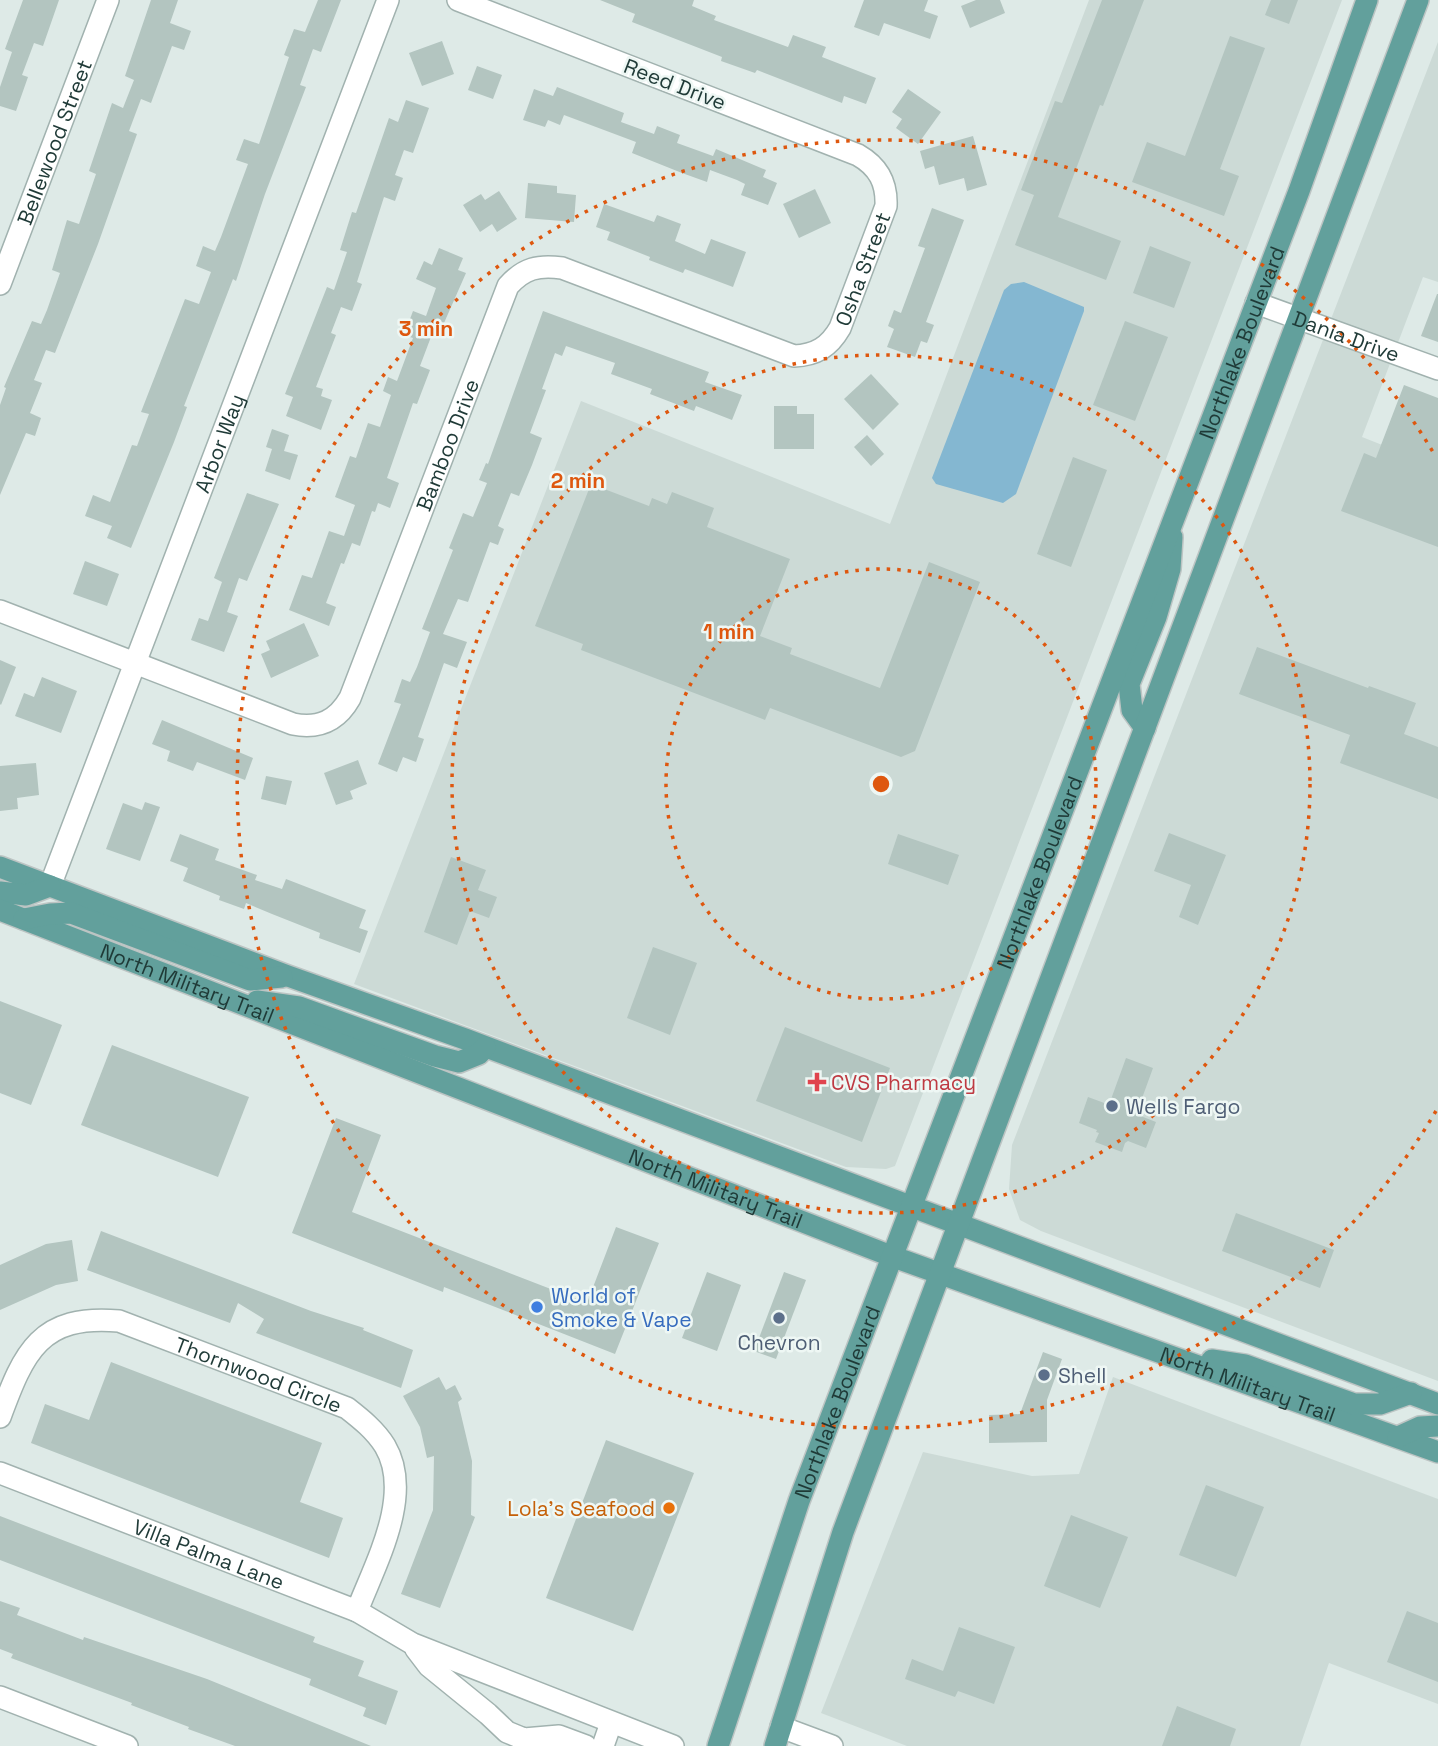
<svg xmlns="http://www.w3.org/2000/svg" width="1438" height="1746" viewBox="0 0 1438 1746" font-family="'Space Grotesk',sans-serif">
<style>
.built{fill:#ccdad6}
.water{fill:#84b7d1}
.building{fill:#b3c5c0}
.lines{fill:none;stroke-linecap:round;stroke-linejoin:round}
.minor-casing{stroke:#a1b2af;stroke-width:24}
.major-casing{stroke:#bcc4c3;stroke-width:24}
.minor{stroke:#fff;stroke-width:21}
.major{stroke:#62a09c;stroke-width:21}
.ring{fill:none;stroke:#de570e;stroke-width:3.5;stroke-dasharray:3.5 7}
.health-dot{fill:#e0444e;stroke:#eef7f4;stroke-width:2.5}
.service-dot{fill:#5c6f8a;stroke:#eef7f4;stroke-width:2.5}
.shop-dot{fill:#3f7fe0;stroke:#eef7f4;stroke-width:2.5}
.food-dot{fill:#e8710a;stroke:#eef7f4;stroke-width:2.5}
.labels{text-anchor:middle;dominant-baseline:central;stroke-width:5;stroke-linejoin:round;paint-order:stroke}
.street-label{font-size:21px;fill:#1f3a37;stroke:#eef7f4}
.health-label{font-size:21px;fill:#be3a42;stroke:#eef7f4;text-anchor:start}
.service-label{font-size:21px;fill:#4e5e75;stroke:#eef7f4;text-anchor:start}
.shop-label{font-size:21px;fill:#366cbe;stroke:#eef7f4;text-anchor:start}
.food-label{font-size:21px;fill:#c56008;stroke:#eef7f4;text-anchor:end}
.centre{fill:#de570e;stroke:#eef7f4;stroke-width:3.5}
.ring-label{font-size:21px;text-anchor:middle;font-weight:bold;fill:#de570e;stroke:#eef7f4;stroke-width:5;stroke-linejoin:round;paint-order:stroke}
</style>
<rect width="100%" height="100%" fill="#deeae7"/>
<g class="built">
<polygon points="1089,0 1342,0 895,1166 886,1169 846,1167 354,984 581,401 890,524"/>
<polygon points="1438,42 1438,282 1423,277 1362,437 1438,467 1438,1381 1041,1231 1020,1220 1009,1189 1012,1145"/>
<polygon points="1113,1377 1438,1499 1438,1704 1329,1663 1300,1746 907,1746 821,1713 923,1452 1032,1476 1079,1474"/>
</g>
<polygon class="water" points="1024,282 1084,307 1084,311 1016,494 1003,503 936,484 932,478 1004,290 1011,284"/>
<g class="building">
<polygon points="23,0 59,0 43,46 34,43 22,75 28,77 16,111 0,106 0,87 12,52 5,49"/>
<polygon points="151,0 178,0 170,23 191,31 184,50 172,46 151,103 141,99 129,131 137,134 98,244 55,353 46,350 34,380 42,383 30,413 41,418 35,436 26,433 0,495 0,405 6,388 4,387 32,321 41,324 47,310 60,273 52,270 67,220 79,224 96,174 89,171 112,103 123,108 134,80 125,76"/>
<polygon points="318,0 341,0 321,52 313,49 300,85 306,87 265,194 236,281 233,279 184,406 187,407 174,442 131,548 107,538 112,526 85,516 93,495 110,502 132,445 137,446 149,414 141,412 185,299 199,304 211,272 196,266 203,246 215,251 221,237 248,164 236,160 244,139 259,144 289,57 284,55 294,29 305,32"/>
<polygon points="600,0 694,0 692,6 716,16 714,20 788,47 793,35 826,47 822,57 876,78 866,104 844,96 842,103 757,70 755,73 721,61 722,57 632,22 635,14"/>
<polygon points="864,0 928,0 924,11 938,16 930,39 884,23 879,36 854,27"/>
<polygon points="976,0 1000,0 1005,13 970,28 961,6"/>
<polygon points="1102,0 1144,0 1103,106 1100,105 1058,217 1121,241 1106,280 1015,245 1034,195 1021,190 1055,101 1062,103"/>
<polygon points="1271,0 1298,0 1289,24 1265,15"/>
<polygon points="1230,36 1265,48 1220,169 1239,176 1224,216 1132,182 1147,142 1185,156"/>
<polygon points="442,41 454,74 422,86 409,53"/>
<polygon points="477,66 502,75 493,99 468,90"/>
<polygon points="557,87 624,113 621,122 654,134 657,126 680,135 677,143 713,156 716,149 766,170 763,177 777,183 768,205 741,195 745,184 737,180 710,170 707,182 682,173 632,153 636,142 564,115 560,125 548,120 545,127 523,120 534,89 553,96"/>
<polygon points="908,89 941,112 918,144 896,128 902,119 892,112"/>
<polygon points="406,100 429,108 413,153 404,150 395,175 403,178 395,201 384,197 357,282 362,284 352,311 341,307 331,333 336,335 316,387 323,389 321,396 332,400 321,430 286,416 293,397 285,394 327,287 334,290 347,252 340,250 352,212 356,213 389,118 398,122"/>
<polygon points="973,136 987,185 967,191 964,178 939,185 934,166 925,169 920,151"/>
<polygon points="528,183 557,186 557,193 576,195 574,222 525,218"/>
<polygon points="815,189 831,223 799,238 783,204"/>
<polygon points="499,191 517,219 497,232 492,224 480,232 463,205 481,194 485,200"/>
<polygon points="604,204 654,222 657,215 681,224 675,241 705,254 711,239 746,252 733,287 685,269 683,273 649,260 650,257 607,240 610,232 596,227"/>
<polygon points="932,208 964,220 926,322 934,325 927,343 921,341 915,357 887,347 894,329 888,326 894,310 901,313 925,248 918,246"/>
<polygon points="1150,246 1191,262 1174,308 1133,293"/>
<polygon points="439,248 463,258 458,270 466,273 444,323 437,321 420,366 430,370 417,404 413,403 387,478 399,483 390,508 378,503 375,512 372,511 360,546 352,543 344,564 341,563 326,603 336,607 329,626 289,610 302,575 312,578 329,531 344,536 355,505 335,497 350,456 356,458 368,423 380,427 391,395 383,391 388,377 397,381 413,338 404,335 413,311 426,316 436,288 416,279 424,261 432,265"/>
<polygon points="1437,294 1438,294 1438,342 1421,336"/>
<polygon points="543,311 709,372 705,382 742,395 732,420 696,406 694,411 650,394 652,389 611,374 615,363 566,346 562,356 555,353 542,389 546,390 530,433 542,438 532,465 519,496 511,493 498,526 504,529 498,545 490,542 468,602 458,599 443,634 467,642 457,668 444,663 418,737 424,739 416,762 403,757 397,772 378,764 401,704 394,702 402,679 410,682 417,667 430,632 422,629 453,550 449,548 463,513 473,517 487,483 479,480 486,463 488,464"/>
<polygon points="1125,321 1168,337 1135,421 1093,405"/>
<polygon points="871,374 899,404 873,430 844,399"/>
<polygon points="1404,385 1438,398 1438,547 1341,511 1364,453 1376,458"/>
<polygon points="774,406 797,406 797,414 814,414 814,449 774,449"/>
<polygon points="272,429 289,435 284,451 298,455 290,480 265,471 272,449 266,447"/>
<polygon points="867,435 884,454 871,466 854,447"/>
<polygon points="1073,457 1107,470 1071,567 1037,554"/>
<polygon points="591,484 649,506 652,498 667,504 672,492 714,508 707,527 790,559 760,636 792,648 790,654 880,688 929,562 980,582 915,751 901,757 770,708 765,720 581,650 583,644 535,626"/>
<polygon points="247,493 279,504 247,581 239,578 227,612 238,616 224,652 191,640 199,618 208,621 222,582 214,578"/>
<polygon points="85,561 119,574 107,606 73,594"/>
<polygon points="304,623 319,656 271,678 261,654 270,650 266,641"/>
<polygon points="1257,647 1368,688 1369,686 1416,703 1404,734 1438,747 1438,799 1340,763 1350,735 1239,694"/>
<polygon points="0,660 16,667 1,705 0,704"/>
<polygon points="42,677 77,691 61,733 15,716 24,693 34,697"/>
<polygon points="162,720 253,758 245,780 197,762 193,771 167,761 170,751 152,744"/>
<polygon points="358,760 367,784 350,791 353,799 336,805 324,773"/>
<polygon points="36,763 39,795 17,798 18,809 0,811 0,766"/>
<polygon points="266,776 292,781 286,805 261,799"/>
<polygon points="145,802 160,807 140,861 106,849 123,803 142,810"/>
<polygon points="1169,833 1226,855 1198,925 1179,917 1191,885 1154,871"/>
<polygon points="180,834 219,849 215,860 257,875 255,880 282,889 286,879 366,910 359,928 368,931 360,953 319,938 320,933 272,914 246,903 244,909 219,900 220,896 183,881 188,868 170,861"/>
<polygon points="898,834 959,855 948,885 888,864"/>
<polygon points="451,857 486,870 478,890 497,897 489,918 470,911 457,945 424,932"/>
<polygon points="653,947 697,963 670,1035 627,1018"/>
<polygon points="0,1001 62,1025 31,1105 0,1093"/>
<polygon points="785,1027 890,1068 862,1142 756,1101"/>
<polygon points="112,1045 249,1097 218,1177 81,1125"/>
<polygon points="1126,1058 1153,1068 1137,1112 1138,1115 1156,1122 1146,1148 1128,1141 1125,1143 1122,1152 1095,1142 1099,1133 1096,1132 1097,1130 1079,1123 1088,1097 1107,1104 1108,1101 1110,1102"/>
<polygon points="336,1118 381,1135 352,1212 587,1303 616,1227 659,1243 615,1354 444,1287 443,1292 292,1233"/>
<polygon points="1236,1213 1334,1250 1320,1288 1222,1251"/>
<polygon points="101,1231 311,1311 364,1328 363,1330 413,1350 401,1388 256,1333 264,1319 238,1303 230,1323 87,1270"/>
<polygon points="72,1240 78,1281 56,1285 0,1310 0,1265 46,1244"/>
<polygon points="707,1272 741,1285 717,1351 682,1338"/>
<polygon points="784,1272 806,1280 776,1359 754,1351"/>
<polygon points="1043,1352 1062,1359 1047,1400 1047,1442 989,1443 989,1415 1020,1414"/>
<polygon points="111,1362 322,1443 300,1502 343,1518 329,1558 31,1443 45,1404 89,1420"/>
<polygon points="439,1377 446,1390 455,1385 462,1399 458,1402 472,1461 471,1515 475,1517 440,1608 401,1594 433,1510 434,1456 427,1458 420,1427 403,1396"/>
<polygon points="606,1440 694,1473 633,1631 546,1598"/>
<polygon points="1206,1485 1264,1507 1236,1577 1179,1555"/>
<polygon points="1071,1515 1128,1537 1100,1608 1044,1586"/>
<polygon points="0,1516 315,1637 313,1642 364,1661 358,1676 398,1691 386,1725 363,1716 366,1708 309,1685 311,1679 0,1560"/>
<polygon points="0,1601 20,1608 17,1615 83,1640 84,1637 207,1679 371,1746 235,1746 188,1729 189,1727 131,1705 132,1703 11,1658 13,1654 0,1649"/>
<polygon points="1407,1611 1438,1623 1438,1682 1387,1662"/>
<polygon points="959,1627 1015,1647 994,1704 958,1691 955,1697 905,1679 912,1659 943,1671"/>
<polygon points="1177,1706 1236,1729 1230,1746 1162,1746"/>
</g>
<g class="lines">
<g class="minor-casing">
<g id="minor">
<path id="s1" d="M 0,284 L 108,0"/>
<path id="s2" d="M 1256,303 L 1438,369"/>
<path id="s3" d="M 0,611 L 293,724 C 319,729 337,721 350,698 L 508,286 C 524,268 538,265 562,268 L 794,356 C 816,355 829,347 840,328 L 886,206 C 887,183 879,167 858,155 L 458,0"/>
<path id="s4" d="M 50,886 L 388,0"/>
<path id="s5" d="M 0,1417 C 24,1352 40,1314 119,1321 L 347,1408 C 361,1419 375,1430 385,1446 C 414,1495 375,1564 357,1611"/>
<path id="s6" d="M 0,1473 L 357,1611 L 413,1644 L 673,1746"/>
<polyline points="416,1649 429,1666 488,1714 507,1732 524,1739 559,1736 586,1746"/>
<polyline points="0,1697 127,1746"/>
<polyline points="781,1727 832,1746"/>
<polyline points="603,1746 611,1723"/>
</g>
</g>
<g class="major-casing">
<g id="major">
<polyline points="1145,728 1132,710 1129,684 1156,617 1170,569 1172,537"/>
<polyline points="0,867 288,976 465,1039 1438,1404"/>
<polyline points="0,892 26,895 50,886"/>
<path id="s7" d="M 0,910 L 891,1256 L 1438,1452"/>
<polyline points="24,919 50,914 71,913 250,980 282,977"/>
<polyline points="257,1001 299,1007 435,1056 459,1062 479,1054 485,1047"/>
<polyline points="1212,1360 1245,1365 1354,1404 1380,1404 1411,1393"/>
<polyline points="1398,1437 1420,1427 1438,1426"/>
<path id="s8" d="M 718,1746 L 799,1501 L 1299,191 L 1367,0"/>
<polyline points="775,1746 843,1532 1418,0"/>
</g>
</g>
<use href="#minor" class="minor"/>
<use href="#major" class="major"/>
</g>
<g class="ring">
<circle cx="881" cy="784" r="215"/>
<circle cx="881" cy="784" r="429"/>
<path d="M1436 1111A644 644 0 1 1 1436 457"/>
</g>
<path class="health-dot" d="M813.5 1071.5h7v7h7v7h-7v7h-7v-7h-7v-7h7z"/>
<g class="service-dot">
<circle cx="1112" cy="1106" r="7"/>
<circle cx="779" cy="1318" r="7"/>
<circle cx="1044" cy="1375" r="7"/>
</g>
<circle class="shop-dot" cx="537" cy="1307" r="7"/>
<circle class="food-dot" cx="669" cy="1508" r="7"/>
<g class="labels">
<g class="street-label">
<text transform="translate(675 84) rotate(21)">Reed Drive</text>
<text stroke="none"><textPath href="#s1" startOffset="152">Bellewood Street</textPath></text>
<text stroke="none"><textPath href="#s3" startOffset="1251">Osha Street</textPath></text>
<text stroke="none"><textPath href="#s2" startOffset="96">Dania Drive</textPath></text>
<text stroke="none"><textPath href="#s8" startOffset="1498">Northlake Boulevard</textPath></text>
<text stroke="none"><textPath href="#s4" startOffset="474">Arbor Way</textPath></text>
<text stroke="none"><textPath href="#s3" startOffset="653">Bamboo Drive</textPath></text>
<text stroke="none"><textPath href="#s8" startOffset="931">Northlake Boulevard</textPath></text>
<text stroke="none"><textPath href="#s7" startOffset="201">North Military Trail</textPath></text>
<text stroke="none"><textPath href="#s7" startOffset="768">North Military Trail</textPath></text>
<text stroke="none"><textPath href="#s5" startOffset="320">Thornwood Circle</textPath></text>
<text stroke="none"><textPath href="#s7" startOffset="1335">North Military Trail</textPath></text>
<text stroke="none"><textPath href="#s8" startOffset="364">Northlake Boulevard</textPath></text>
<text stroke="none"><textPath href="#s6" startOffset="224">Villa Palma Lane</textPath></text>
</g>
<g class="health-label">
<text x="831" y="1082">CVS Pharmacy</text>
</g>
<g class="service-label">
<text x="1126" y="1106">Wells Fargo</text>
<text x="779" y="1342" text-anchor="middle">Chevron</text>
<text x="1058" y="1375">Shell</text>
</g>
<g class="shop-label">
<text x="551" y="1295">World of<tspan x="551" dy="24">Smoke &amp; Vape</tspan></text>
</g>
<g class="food-label">
<text x="655" y="1508">Lola's Seafood</text>
</g>
</g>
<circle cx="881" cy="784" r="10" class="centre"/>
<g class="ring-label">
<text x="426" y="336">3 min</text>
<text x="578" y="488">2 min</text>
<text x="729" y="639">1 min</text>
</g>
</svg>
